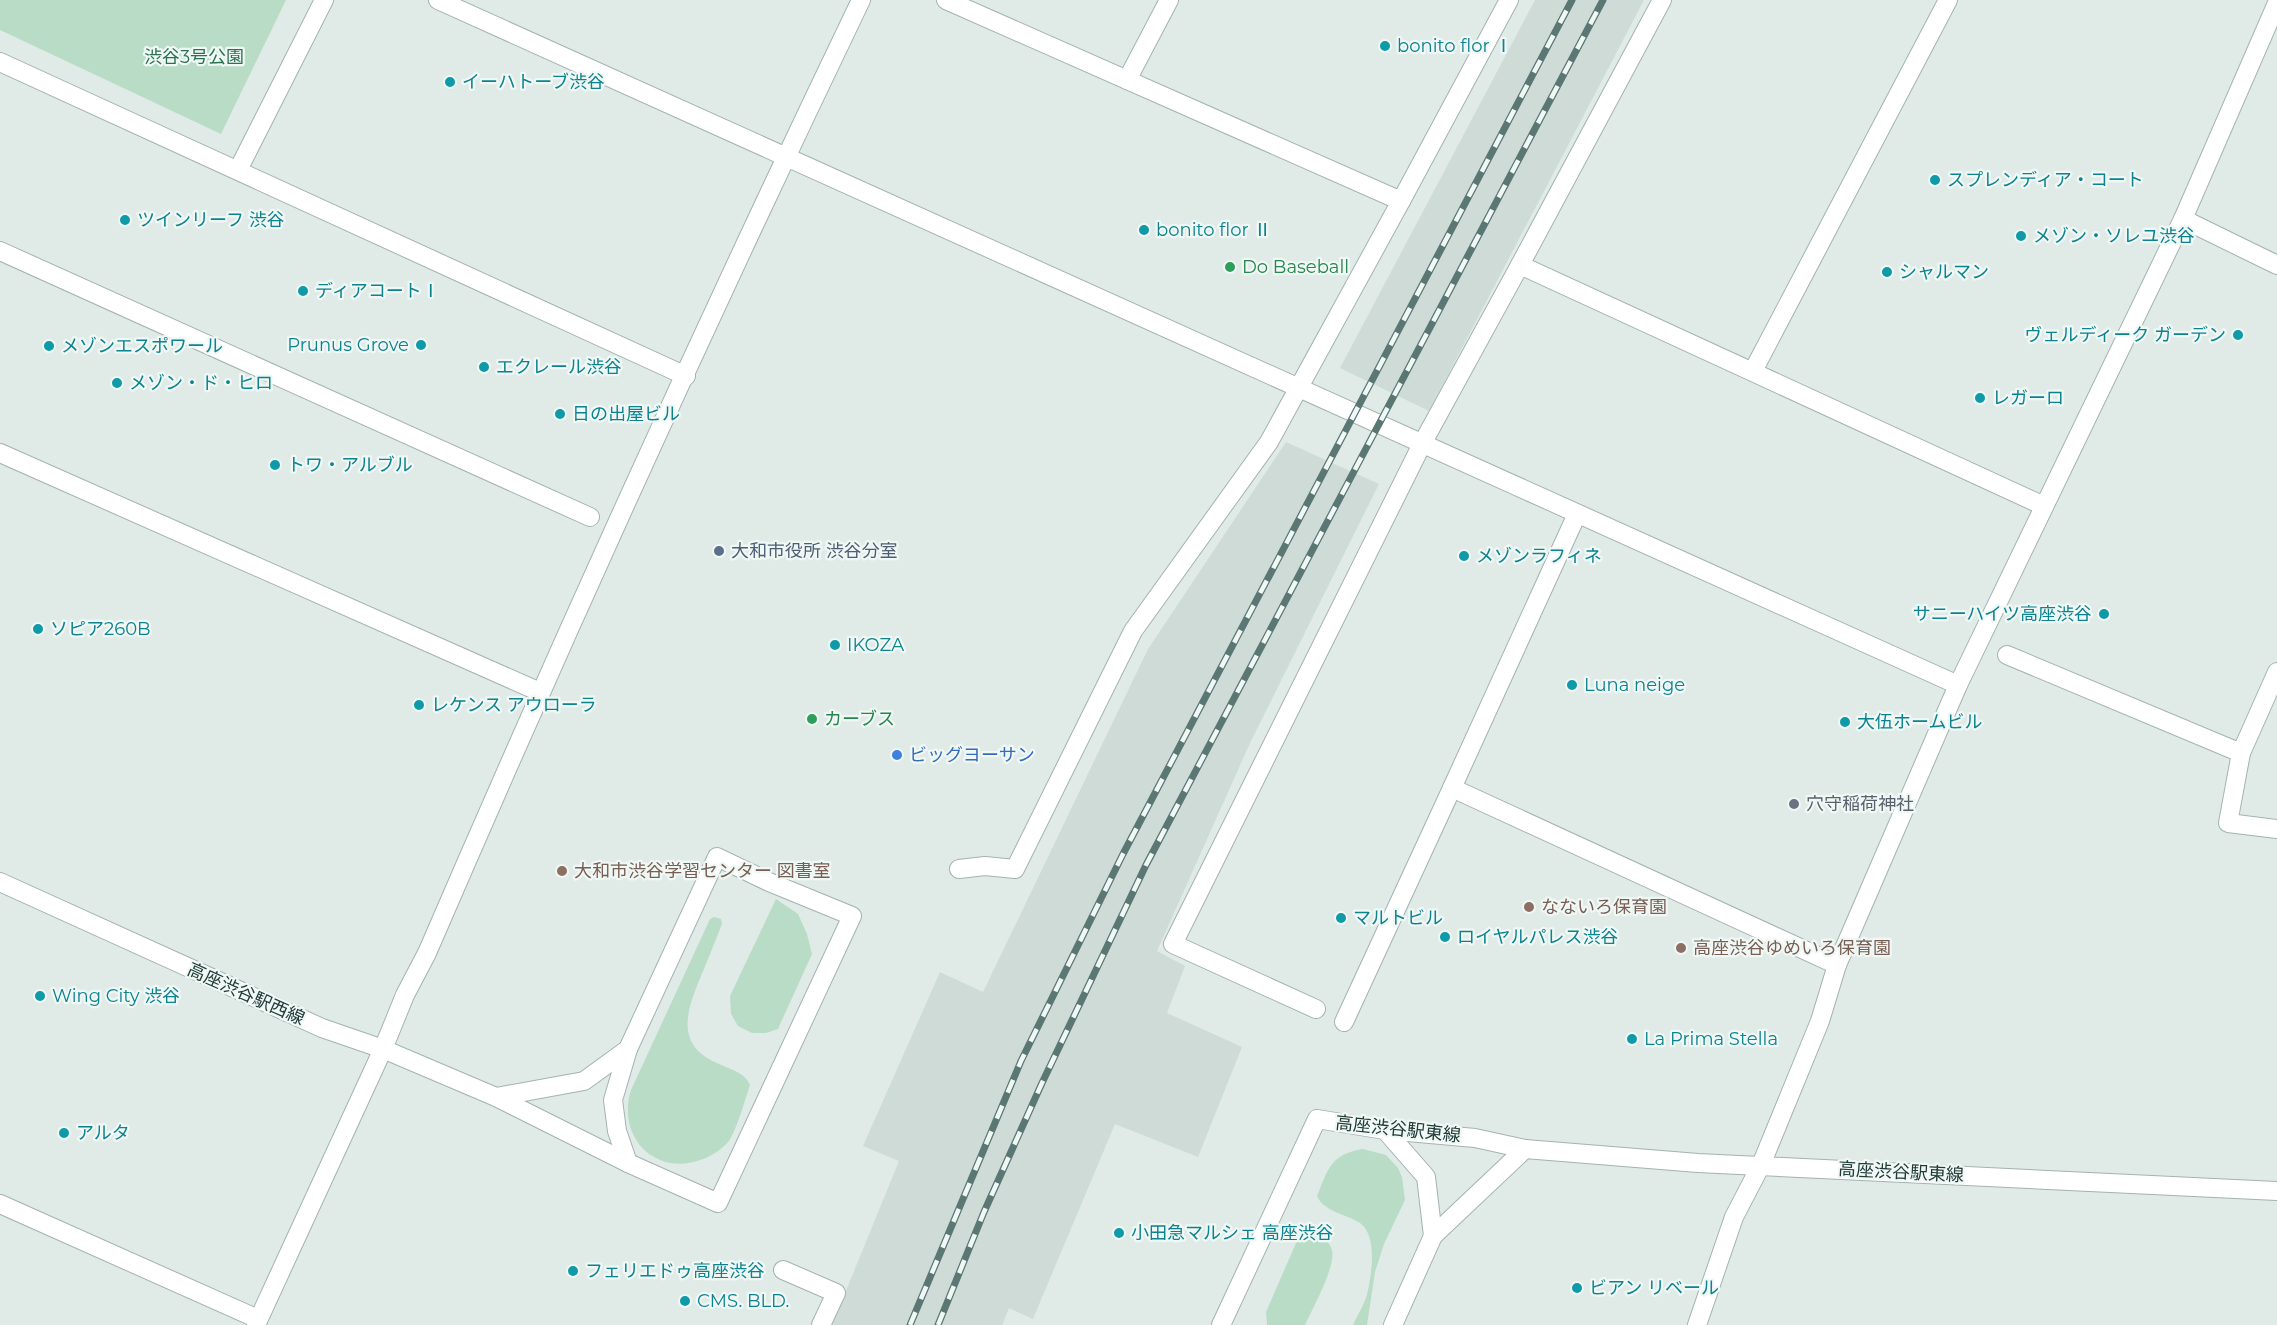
<svg xmlns="http://www.w3.org/2000/svg" width="2277" height="1325" viewBox="0 0 2277 1325" font-family="Montserrat,'Noto Sans JP',sans-serif">
<style>
.built{fill:#cedbd7}
.green{fill:#b9dcc7}
.lines{fill:none;stroke-linecap:round;stroke-linejoin:round}
.pedestrian-casing{stroke:#a3b3b0;stroke-width:20}
.minor-casing{stroke:#a3b3b0;stroke-width:20}
.tertiary-casing{stroke:#a3b3b0;stroke-width:20}
.pedestrian{stroke:#fff;stroke-width:18}
.minor{stroke:#fff;stroke-width:18}
.tertiary{stroke:#fff;stroke-width:18}
.rail-casing{stroke:#5b7773;stroke-width:7}
.rail{stroke:#f0f8f5;stroke-width:4.5;stroke-dasharray:14;stroke-linecap:butt}
.culture-dot{fill:#0f9aa8;stroke:#f0f8f5;stroke-width:2}
.leisure-dot{fill:#2e9e5b;stroke:#f0f8f5;stroke-width:2}
.service-dot{fill:#5c6f8a;stroke:#f0f8f5;stroke-width:2}
.shop-dot{fill:#3f7fe0;stroke:#f0f8f5;stroke-width:2}
.worship-dot{fill:#6b7280;stroke:#f0f8f5;stroke-width:2}
.education-dot{fill:#8d6e63;stroke:#f0f8f5;stroke-width:2}
.labels{text-anchor:middle;dominant-baseline:central;stroke-width:4.5;stroke-linejoin:round;paint-order:stroke}
.culture-label{font-size:18px;fill:#0d838f;stroke:#f0f8f5;text-anchor:start}
.park-label{font-size:18px;fill:#2c7150;stroke:#f0f8f5}
.leisure-label{font-size:18px;fill:#27864d;stroke:#f0f8f5;text-anchor:start}
.service-label{font-size:18px;fill:#4e5e75;stroke:#f0f8f5;text-anchor:start}
.shop-label{font-size:18px;fill:#366cbe;stroke:#f0f8f5;text-anchor:start}
.worship-label{font-size:18px;fill:#5b616d;stroke:#f0f8f5;text-anchor:start}
.education-label{font-size:18px;fill:#785e54;stroke:#f0f8f5;text-anchor:start}
.street-label{font-size:18px;fill:#213b38;stroke:#f0f8f5}
</style>
<rect width="100%" height="100%" fill="#e0ebe8"/>
<g class="built">
<polygon points="1535,0 1644,0 1429,411 1340,368"/>
<polygon points="1286,442 1379,484 1250,743 1157,951 1185,966 1167,1013 1242,1047 1198,1157 1115,1124 1033,1319 1009,1308 1002,1325 832,1325 899,1161 863,1146 940,972 983,992 1148,649"/>
</g>
<g class="green">
<polygon points="0,0 286,0 221,134 0,30"/>
<polygon points="776,899 798,914 807,934 812,954 778,1029 766,1033 752,1033 738,1026 731,1014 730,996"/>
<path d="M 714,917 L 721,919 L 722,924 C 715,942 708,959 701,976 C 687,1010 674,1044 717,1063 C 729,1069 745,1072 750,1085 C 745,1100 737,1129 729,1141 C 722,1149 712,1156 703,1159 C 656,1178 616,1137 631,1090 L 710,919 Z"/>
<path d="M 1363,1149 L 1386,1155 L 1398,1168 L 1402,1177 L 1405,1200 L 1384,1244 L 1375,1272 L 1367,1325 L 1353,1325 C 1358,1314 1366,1302 1368,1290 C 1372,1272 1377,1235 1360,1223 C 1346,1214 1324,1212 1317,1196 C 1328,1170 1330,1154 1363,1149 Z"/>
<path d="M 1310,1234 C 1319,1236 1329,1239 1332,1250 C 1336,1266 1313,1308 1305,1325 L 1267,1325 L 1266,1312 L 1296,1243 Z"/>
</g>
<g class="lines">
<g class="pedestrian-casing">
<g id="pedestrian">
<polyline points="0,251 590,517"/>
<polyline points="2007,655 2241,753"/>
<polyline points="959,869 985,866 1015,869 1133,631 1269,442 1401,201"/>
<polyline points="1316,1009 1173,944 1422,444 1520,265"/>
<polyline points="1344,1022 1452,788"/>
<polyline points="783,1270 836,1293 821,1325"/>
</g>
</g>
<g class="minor-casing">
<g id="minor">
<polyline points="438,0 1958,685"/>
<polyline points="946,0 1401,201 1509,0"/>
<polyline points="1662,0 1520,265 2044,506"/>
<polyline points="0,62 686,376"/>
<polyline points="1127,80 1169,0"/>
<polyline points="238,170 324,0"/>
<polyline points="2183,219 2277,265"/>
<polyline points="1753,371 1948,0"/>
<polyline points="0,453 540,692"/>
<polyline points="1577,514 1452,788 1837,965"/>
<polyline points="2277,672 2241,753 2228,823 2277,829"/>
<polygon points="717,857 769,882 852,916 718,1203 628,1163 496,1097 584,1081 628,1049"/>
<polyline points="628,1049 613,1100 617,1131 628,1163"/>
<polyline points="1385,1130 1426,1177 1433,1236"/>
<polyline points="0,1204 258,1319"/>
<polyline points="1221,1325 1317,1119 1385,1130 1475,1138 1525,1149"/>
<polyline points="1393,1325 1433,1236 1525,1149"/>
<polyline points="1697,1325 1734,1217 1761,1165 1820,1021 1837,965 1958,685 2183,219 2277,3"/>
</g>
</g>
<g class="tertiary-casing">
<g id="tertiary">
<polyline points="0,882 322,1028 383,1049 496,1097"/>
<polyline points="1525,1149 1698,1163 2277,1191"/>
<path d="M 256,1325 L 383,1049 L 405,995 L 427,953 C 565,633 710,314 861,0"/>
</g>
</g>
<use href="#pedestrian" class="pedestrian"/>
<use href="#minor" class="minor"/>
<use href="#tertiary" class="tertiary"/>
<g class="rail-casing">
<g id="rail">
<polyline points="910,1325 1021,1061 1123,854 1572,0"/>
<polyline points="938,1325 984,1212 1042,1083 1146,865 1603,0"/>
</g>
</g>
<use href="#rail" class="rail"/>
</g>
<g class="culture-dot">
<circle cx="1385" cy="46" r="6"/>
<circle cx="450" cy="82" r="6"/>
<circle cx="1935" cy="180" r="6"/>
<circle cx="125" cy="220" r="6"/>
<circle cx="1144" cy="230" r="6"/>
<circle cx="2021" cy="236" r="6"/>
<circle cx="1887" cy="272" r="6"/>
<circle cx="303" cy="291" r="6"/>
<circle cx="2238" cy="335" r="6"/>
<circle cx="421" cy="345" r="6"/>
<circle cx="49" cy="346" r="6"/>
<circle cx="484" cy="367" r="6"/>
<circle cx="117" cy="383" r="6"/>
<circle cx="1980" cy="398" r="6"/>
<circle cx="560" cy="414" r="6"/>
<circle cx="275" cy="465" r="6"/>
<circle cx="1464" cy="556" r="6"/>
<circle cx="2104" cy="614" r="6"/>
<circle cx="38" cy="629" r="6"/>
<circle cx="835" cy="645" r="6"/>
<circle cx="1572" cy="685" r="6"/>
<circle cx="419" cy="705" r="6"/>
<circle cx="1845" cy="722" r="6"/>
<circle cx="1341" cy="918" r="6"/>
<circle cx="1445" cy="937" r="6"/>
<circle cx="40" cy="996" r="6"/>
<circle cx="1632" cy="1039" r="6"/>
<circle cx="64" cy="1133" r="6"/>
<circle cx="1119" cy="1233" r="6"/>
<circle cx="573" cy="1271" r="6"/>
<circle cx="1577" cy="1288" r="6"/>
<circle cx="685" cy="1301" r="6"/>
</g>
<g class="leisure-dot">
<circle cx="1230" cy="267" r="6"/>
<circle cx="812" cy="719" r="6"/>
</g>
<circle class="service-dot" cx="719" cy="551" r="6"/>
<circle class="shop-dot" cx="897" cy="755" r="6"/>
<circle class="worship-dot" cx="1794" cy="804" r="6"/>
<g class="education-dot">
<circle cx="562" cy="871" r="6"/>
<circle cx="1529" cy="907" r="6"/>
<circle cx="1681" cy="948" r="6"/>
</g>
<g class="labels">
<g class="culture-label">
<text x="1397" y="46">bonito flor Ⅰ</text>
<text x="462" y="82">イーハトーブ渋谷</text>
<text x="1947" y="180">スプレンディア・コート</text>
<text x="137" y="220">ツインリーフ 渋谷</text>
<text x="1156" y="230">bonito flor Ⅱ</text>
<text x="2033" y="236">メゾン・ソレユ渋谷</text>
<text x="1899" y="272">シャルマン</text>
<text x="315" y="291">ディアコートⅠ</text>
<text x="2226" y="335" text-anchor="end">ヴェルディーク ガーデン</text>
<text x="409" y="345" text-anchor="end">Prunus Grove</text>
<text x="61" y="346">メゾンエスポワール</text>
<text x="496" y="367">エクレール渋谷</text>
<text x="129" y="383">メゾン・ド・ヒロ</text>
<text x="1992" y="398">レガーロ</text>
<text x="572" y="414">日の出屋ビル</text>
<text x="287" y="465">トワ・アルブル</text>
<text x="1476" y="556">メゾンラフィネ</text>
<text x="2092" y="614" text-anchor="end">サニーハイツ高座渋谷</text>
<text x="50" y="629">ソピア260B</text>
<text x="847" y="645">IKOZA</text>
<text x="1584" y="685">Luna neige</text>
<text x="431" y="705">レケンス アウローラ</text>
<text x="1857" y="722">大伍ホームビル</text>
<text x="1353" y="918">マルトビル</text>
<text x="1457" y="937">ロイヤルパレス渋谷</text>
<text x="52" y="996">Wing City 渋谷</text>
<text x="1644" y="1039">La Prima Stella</text>
<text x="76" y="1133">アルタ</text>
<text x="1131" y="1233">小田急マルシェ 高座渋谷</text>
<text x="585" y="1271">フェリエドゥ高座渋谷</text>
<text x="1589" y="1288">ビアン リベール</text>
<text x="697" y="1301">CMS. BLD.</text>
</g>
<g class="park-label">
<text x="194" y="57">渋谷3号公園</text>
</g>
<g class="leisure-label">
<text x="1242" y="267">Do Baseball</text>
<text x="824" y="719">カーブス</text>
</g>
<g class="service-label">
<text x="731" y="551">大和市役所 渋谷分室</text>
</g>
<g class="shop-label">
<text x="909" y="755">ビッグヨーサン</text>
</g>
<g class="worship-label">
<text x="1806" y="804">穴守稲荷神社</text>
</g>
<g class="education-label">
<text x="574" y="871">大和市渋谷学習センター 図書室</text>
<text x="1541" y="907">なないろ保育園</text>
<text x="1693" y="948">高座渋谷ゆめいろ保育園</text>
</g>
<g class="street-label">
<text transform="translate(246 994) rotate(24)">高座渋谷駅西線</text>
<text transform="translate(1398 1129) rotate(6)">高座渋谷駅東線</text>
<text transform="translate(1901 1172) rotate(3)">高座渋谷駅東線</text>
</g>
</g>
</svg>
